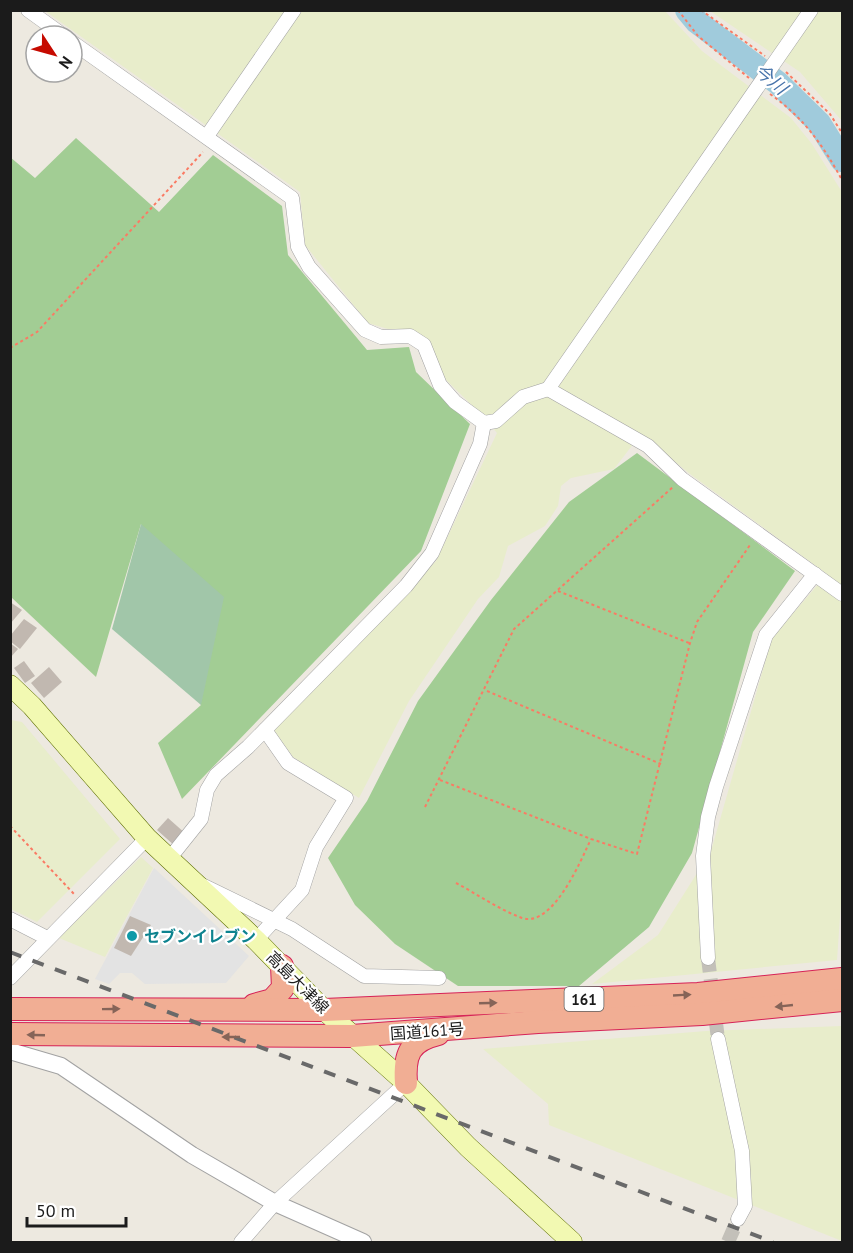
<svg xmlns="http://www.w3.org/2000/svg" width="853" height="1253" viewBox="0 0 853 1253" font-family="'PT Sans','Noto Sans JP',sans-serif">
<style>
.farmland{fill:#e8edcb}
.forest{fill:#a2cd94}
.cemetery{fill:#a1c6a9}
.parking{fill:#e3e3e3}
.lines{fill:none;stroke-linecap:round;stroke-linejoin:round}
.river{stroke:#a0cbdc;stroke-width:24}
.building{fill:#c1b8b0}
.minor-tunnel{stroke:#c3c0b9;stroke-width:14;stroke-dasharray:14 7;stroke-linecap:butt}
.minor-casing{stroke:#a2a2a2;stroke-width:15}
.tertiary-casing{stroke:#a2a2a2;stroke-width:18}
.secondary-casing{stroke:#5f7004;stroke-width:21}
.trunk-casing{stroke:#d62257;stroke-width:24}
.path{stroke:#fa7b64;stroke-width:2;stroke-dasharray:3 3;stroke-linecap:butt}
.minor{stroke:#fff;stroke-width:14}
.tertiary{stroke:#fff;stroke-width:16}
.secondary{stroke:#f2f9b2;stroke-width:20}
.trunk{stroke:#f1ae94;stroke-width:22}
.rail{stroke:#696969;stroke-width:4;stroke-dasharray:12 12;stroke-linecap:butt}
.oneway{fill:#866458}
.culture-dot{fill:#0f9aa8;stroke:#fff;stroke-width:2}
.labels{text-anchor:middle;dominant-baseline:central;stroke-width:4.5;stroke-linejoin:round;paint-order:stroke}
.shield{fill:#fff;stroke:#5f5f5f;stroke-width:1.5}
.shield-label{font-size:15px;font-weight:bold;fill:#1b1b1b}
.culture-label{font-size:16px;font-weight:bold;fill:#0d838f;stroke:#fff;text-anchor:start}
.street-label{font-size:16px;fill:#1b1b1b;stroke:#fff}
.water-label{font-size:18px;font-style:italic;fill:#4874aa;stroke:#fff}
</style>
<rect width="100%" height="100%" fill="#ede9e0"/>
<g class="farmland">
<polygon points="45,11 665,11 702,51 791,118 812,144 842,192 842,889 837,960 592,984 658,935 711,851 772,638 827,574 690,474 641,434 614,469 571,478 561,486 558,506 545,526 508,546 499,577 478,599 409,701 359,798 293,757 273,729 436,561 497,433 481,414 444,378 430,342 412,331 388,329 368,323 305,245 300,192"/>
<polygon points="710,11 842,11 842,121 800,72"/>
<polygon points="11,720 22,722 120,839 37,922 11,909"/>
<polygon points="141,857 153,868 105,957 59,938"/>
<polygon points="842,1026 842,1241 549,1125 548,1104 483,1049 706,1031"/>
</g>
<g class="forest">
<polygon points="76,138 159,212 213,155 282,206 288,255 367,350 409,347 416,372 470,424 421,551 182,799 158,743 201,705 141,524 96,677 11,597 10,157 35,178"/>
<polygon points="637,453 795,571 753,632 692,853 649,927 579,986 458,986 395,944 355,905 328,858 367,801 418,701 491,600 569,502"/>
</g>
<polygon class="cemetery" points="141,524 224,597 201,705 112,629"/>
<polygon class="parking" points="154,868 249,956 226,983 145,984 132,973 120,973 109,984 95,979"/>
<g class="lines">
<polyline class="river" points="687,10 697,22 778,83 819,123 842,160"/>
</g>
<g class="building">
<polygon points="10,602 22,610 10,624"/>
<polygon points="24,619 37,628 20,649 10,641 10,636"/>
<polygon points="10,643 18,649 10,658"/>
<polygon points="24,661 35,676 25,683 14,668"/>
<polygon points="49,667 62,682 44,698 31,683"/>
<polygon points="168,818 186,834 175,846 157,830"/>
<polygon points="130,916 151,925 131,956 114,948"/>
</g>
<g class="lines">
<g class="minor-tunnel">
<polyline points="708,958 718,1039"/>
<polyline points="728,1242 738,1219"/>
</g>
<g class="minor-casing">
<g id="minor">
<polyline points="28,10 64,36"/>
<polyline points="72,42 292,198 298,247 309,267 365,330 381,337 410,336 424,345 440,385 455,402 484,423 496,421 523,397 548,389 811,10"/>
<polyline points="207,136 294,10"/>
<polyline points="548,389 648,446 682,479 842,594"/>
<polyline points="169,859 201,819 207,790 216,775 248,747 406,586 432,553 480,444 484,423"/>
<polyline points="202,885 292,929 364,976 439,978"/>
<polyline points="10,919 47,938"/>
<polyline points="256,940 302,890 316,847 346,798 288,763 265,730"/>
<polyline points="708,958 703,856 708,817 716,787 766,635 815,574"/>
<polyline points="10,978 147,838"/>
<polyline points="718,1039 742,1151 745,1206 738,1219"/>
<polyline points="241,1242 275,1203 406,1083"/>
</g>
</g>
<g class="tertiary-casing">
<polyline id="tertiary" points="10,1051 61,1066 192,1155 275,1203 363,1242"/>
</g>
<g class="secondary-casing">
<polyline id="secondary" points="10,685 32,706 147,838 256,940 324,1010 406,1083 468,1147 572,1242"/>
</g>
<g class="trunk-casing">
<g id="trunk">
<polyline points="254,1005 272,1000 283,988 282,966"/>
<polyline points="10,1009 324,1010 698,994 842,979"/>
<polyline points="10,1034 352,1036 538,1022 702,1014 842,1000"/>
<path d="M 406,1083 C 404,1055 409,1041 438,1034"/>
</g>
</g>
<g class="path">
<polyline points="678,10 698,36 749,78"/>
<polyline points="701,10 765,56"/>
<polyline points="786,72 830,114 842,133"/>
<path d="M 770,94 C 803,117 823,145 842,180"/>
<polyline points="10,348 37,332 203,152"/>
<polyline points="558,591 689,643"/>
<polyline points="487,691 661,764"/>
<polyline points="440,780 591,839 637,854 690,643 697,622 750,545"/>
<polyline points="425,807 514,629 673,487"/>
<polyline points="10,826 74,894"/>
<path d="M 456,883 C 477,894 500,910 522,918 C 553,928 581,860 591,839"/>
</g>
<use href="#minor" class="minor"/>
<use href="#tertiary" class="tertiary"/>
<use href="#secondary" class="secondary"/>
<use href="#trunk" class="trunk"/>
<polyline class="rail" points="10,952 773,1242"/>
</g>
<defs><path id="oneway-solid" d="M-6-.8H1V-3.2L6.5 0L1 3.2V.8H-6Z" transform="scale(1.5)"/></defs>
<g class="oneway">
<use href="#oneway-solid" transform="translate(682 995) rotate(-3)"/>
<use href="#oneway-solid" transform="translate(488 1003) rotate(-2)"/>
<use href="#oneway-solid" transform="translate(784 1006) rotate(174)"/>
<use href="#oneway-solid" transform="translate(111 1009) rotate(-1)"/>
<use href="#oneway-solid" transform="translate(36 1035) rotate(-178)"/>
<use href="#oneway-solid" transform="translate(231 1037) rotate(-180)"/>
</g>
<circle class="culture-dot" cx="132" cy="936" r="6"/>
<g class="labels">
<rect class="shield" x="564.5" y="987" width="39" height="24" rx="4.5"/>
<g class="shield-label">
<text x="584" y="999">161</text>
</g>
<g class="culture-label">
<text x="144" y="936">セブンイレブン</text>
</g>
<g class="street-label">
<text transform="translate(298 982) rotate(45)">高島大津線</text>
<text transform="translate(427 1031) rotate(-4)">国道161号</text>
</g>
<g class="water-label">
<text transform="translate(771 79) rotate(40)">今川</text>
</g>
</g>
<rect width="853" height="1253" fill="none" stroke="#1b1b1b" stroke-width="24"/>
<g transform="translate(54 54) rotate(126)"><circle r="28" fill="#ffffff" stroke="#a4a4a4" stroke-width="1.5"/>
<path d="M0-4.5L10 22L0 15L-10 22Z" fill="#c60a00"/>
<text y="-9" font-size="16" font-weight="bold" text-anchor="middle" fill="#1b1b1b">N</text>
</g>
<path d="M27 1217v9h99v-9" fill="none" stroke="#1b1b1b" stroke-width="3"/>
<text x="36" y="1217" font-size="18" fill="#1b1b1b" stroke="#ffffff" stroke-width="4.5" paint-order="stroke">50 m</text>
</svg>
